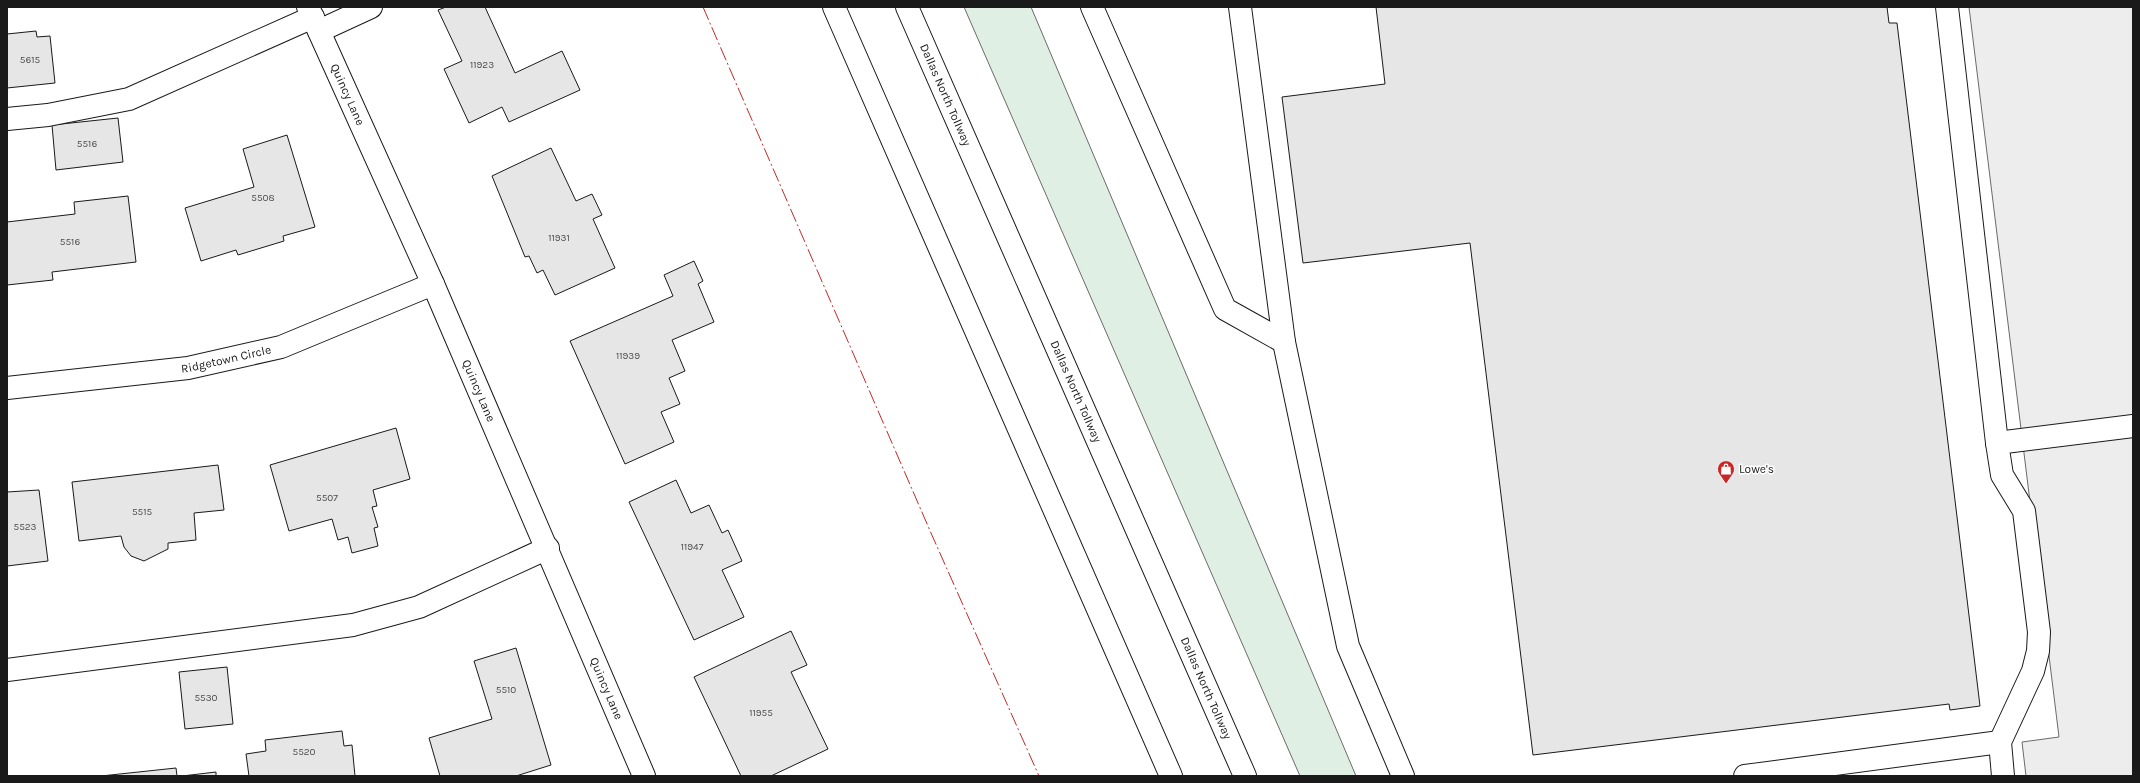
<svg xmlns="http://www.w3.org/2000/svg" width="2140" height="783" viewBox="0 0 2140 783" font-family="Karla,sans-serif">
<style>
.green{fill:#e0efe3;stroke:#6a6a6a}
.parking{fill:#ededed;stroke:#6a6a6a}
.building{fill:#e6e6e6;stroke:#1a1a1a}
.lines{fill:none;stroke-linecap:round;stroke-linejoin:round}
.minor-casing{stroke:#1a1a1a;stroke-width:24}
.highway-casing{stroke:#1a1a1a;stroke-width:24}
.minor{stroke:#fff;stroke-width:22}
.highway{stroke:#fff;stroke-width:22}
.power{stroke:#c62828;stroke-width:1;stroke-dasharray:14 3 2 3;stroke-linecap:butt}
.labels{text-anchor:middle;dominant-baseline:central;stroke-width:3;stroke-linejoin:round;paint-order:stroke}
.number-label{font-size:10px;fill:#4d4d4d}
.street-label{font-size:12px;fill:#1a1a1a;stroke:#fff}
.poi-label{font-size:12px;fill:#1a1a1a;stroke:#fff;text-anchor:start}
</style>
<rect width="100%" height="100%" fill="#fff"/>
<polygon class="green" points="964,7 1031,7 1356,776 1300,776"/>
<polygon class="parking" points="1969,7 2133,7 2133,776 2026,776 2022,742 2059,737"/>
<g class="building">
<polygon points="446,7 485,7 515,73 562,51 580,90 509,122 502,107 469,123 444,69 462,61 438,10"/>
<polygon points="1376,7 1887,7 1889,23 1897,23 1980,706 1950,710 1949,704 1533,755 1470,243 1303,263 1282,97 1385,84"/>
<polygon points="36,31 37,37 50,36 55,83 7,88 7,34"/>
<polygon points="118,118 123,162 56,170 52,125"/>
<polygon points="287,135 315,227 283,236 284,241 238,255 236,250 201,261 185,208 254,187 243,149"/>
<polygon points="551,148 576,201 592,194 602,215 593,219 615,268 555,295 543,270 537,273 529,256 525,257 492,176"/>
<polygon points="128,196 136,262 52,272 53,280 7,285 7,222 75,214 74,202"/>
<polygon points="694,261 703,281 698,284 714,322 672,340 685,371 669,378 680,404 661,412 674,442 625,464 570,341 673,296 664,275"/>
<polygon points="396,428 410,479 373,490 377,506 372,507 378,527 374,528 378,546 352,553 348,537 338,540 332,519 289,531 270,465"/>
<polygon points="218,465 224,510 194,513 196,540 168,543 168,549 144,561 131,556 124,547 121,536 79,541 72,482"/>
<polygon points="676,480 691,513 709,505 722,533 728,530 742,561 722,570 744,617 694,640 629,502"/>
<polygon points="39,490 48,561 7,566 7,492"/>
<polygon points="791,631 807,665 791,672 828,749 771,776 741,776 694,677"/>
<polygon points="516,648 551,765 516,776 440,776 429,738 492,719 474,661"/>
<polygon points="227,667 233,724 185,729 179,672"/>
<polygon points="342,731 344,746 352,745 355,776 249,776 246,754 266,751 265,740"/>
<polygon points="176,768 177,776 101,776"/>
<polygon points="216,772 216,776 182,776"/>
</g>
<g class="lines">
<g class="minor-casing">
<g id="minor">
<path id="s1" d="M 308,7 L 433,284 L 644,776"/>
<polyline points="1092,7 1225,309 1284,342"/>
<polyline points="1240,7 1284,342 1348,646 1403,776"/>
<polyline points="1947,7 1997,443 2002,475 2024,511 2039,632 2038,651 2033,671 2000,742 2003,776"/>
<polyline points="319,31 371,7"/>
<polyline points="7,119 48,115 129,99 313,17"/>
<path id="s2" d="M 7,388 L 188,368 L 281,347 L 433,284"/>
<polyline points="1997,443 2133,426"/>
<polyline points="7,670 353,625 419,607 548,548"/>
<polyline points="1745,776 2000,742"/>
</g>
</g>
<g class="highway-casing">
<g id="highway">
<polyline points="834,7 1171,776"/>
<path id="s3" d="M 907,7 L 1245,776"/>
</g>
</g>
<use href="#minor" class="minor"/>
<use href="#highway" class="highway"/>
<polyline class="power" points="703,7 931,533 1039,776"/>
</g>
<defs>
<g id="shop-pin" transform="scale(0.9)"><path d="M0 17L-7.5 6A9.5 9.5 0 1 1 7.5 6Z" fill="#c62828" stroke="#fff"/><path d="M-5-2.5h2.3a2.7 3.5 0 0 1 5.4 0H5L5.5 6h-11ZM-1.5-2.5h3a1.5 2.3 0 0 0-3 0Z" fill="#fff"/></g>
</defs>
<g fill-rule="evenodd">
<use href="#shop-pin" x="1726" y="469"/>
</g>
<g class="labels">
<g class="number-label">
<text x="30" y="60">5615</text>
<text x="482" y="65">11923</text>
<text x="87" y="144">5516</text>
<text x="263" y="198">5508</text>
<text x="559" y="238">11931</text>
<text x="70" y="242">5516</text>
<text x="628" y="356">11939</text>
<text x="327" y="498">5507</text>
<text x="142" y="512">5515</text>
<text x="25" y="527">5523</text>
<text x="692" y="547">11947</text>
<text x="506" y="690">5510</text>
<text x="206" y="698">5530</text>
<text x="761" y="713">11955</text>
<text x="304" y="752">5520</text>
</g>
<g class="street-label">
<text stroke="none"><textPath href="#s1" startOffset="96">Quincy Lane</textPath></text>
<text stroke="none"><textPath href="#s3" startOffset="96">Dallas North Tollway</textPath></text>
<text stroke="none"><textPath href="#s2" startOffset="221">Ridgetown Circle</textPath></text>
<text stroke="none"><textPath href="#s1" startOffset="420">Quincy Lane</textPath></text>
<text stroke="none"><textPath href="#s3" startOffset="420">Dallas North Tollway</textPath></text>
<text stroke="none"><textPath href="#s1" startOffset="744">Quincy Lane</textPath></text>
<text stroke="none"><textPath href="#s3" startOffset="744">Dallas North Tollway</textPath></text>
</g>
<g class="poi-label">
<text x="1739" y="469">Lowe's</text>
</g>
</g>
<rect width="2140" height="783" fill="none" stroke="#1a1a1a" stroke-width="16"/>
</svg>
